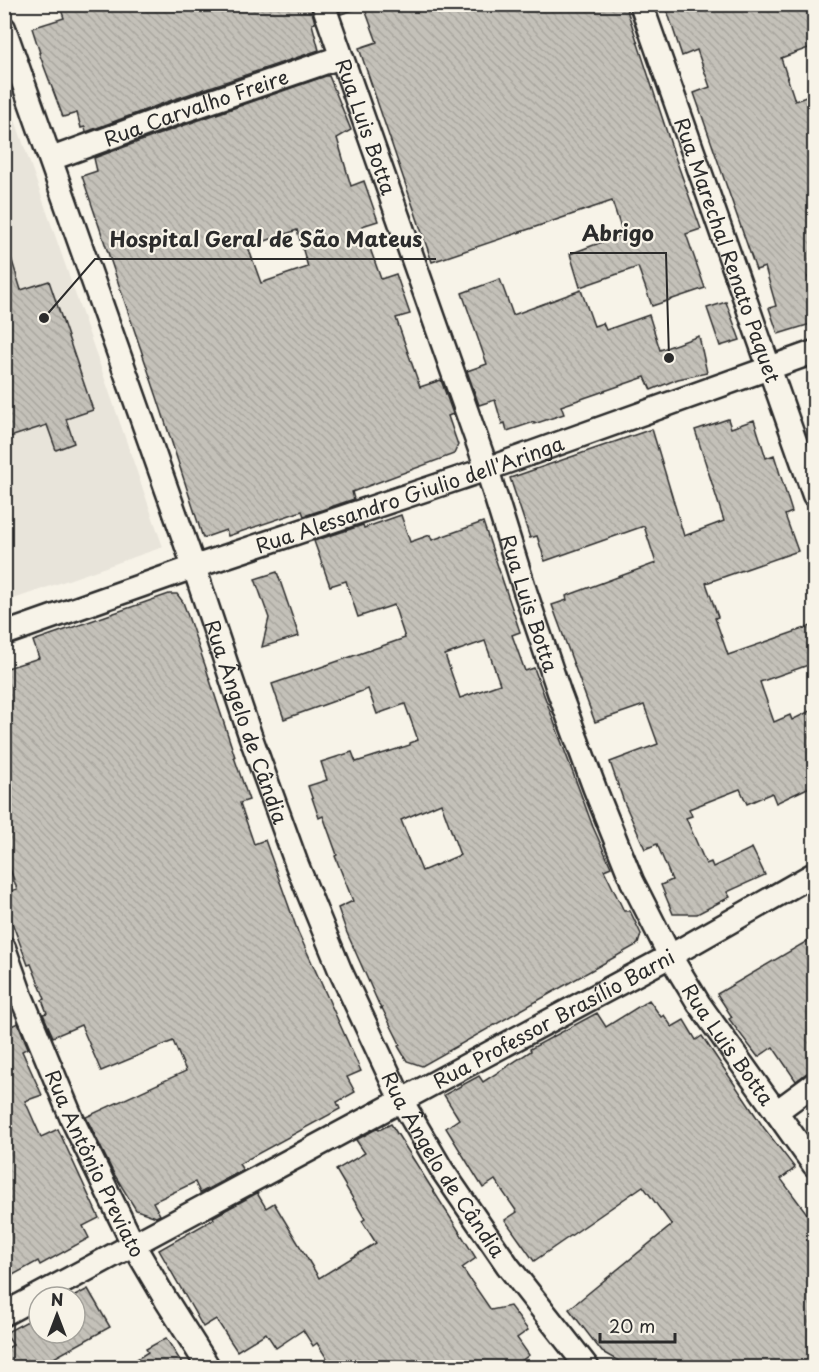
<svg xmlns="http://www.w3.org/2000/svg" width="819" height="1372" viewBox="0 0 819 1372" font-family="'Playpen Sans',sans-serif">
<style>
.built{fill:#e8e4da}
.building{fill:url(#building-back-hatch);stroke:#2b2b2b;stroke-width:1.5;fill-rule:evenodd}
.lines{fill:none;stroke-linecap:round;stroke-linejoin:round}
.minor-casing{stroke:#2b2b2b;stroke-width:27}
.minor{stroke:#f7f3e8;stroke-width:22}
.labels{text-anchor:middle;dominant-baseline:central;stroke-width:4.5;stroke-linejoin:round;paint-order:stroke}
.street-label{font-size:20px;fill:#2b2b2b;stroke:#f7f3e8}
.leader{fill:none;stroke:#2b2b2b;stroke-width:2}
.callout-dot{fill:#2b2b2b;stroke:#f7f3e8;stroke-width:2}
.callout-label{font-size:21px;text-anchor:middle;font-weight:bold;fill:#2b2b2b;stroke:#f7f3e8;stroke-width:4.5;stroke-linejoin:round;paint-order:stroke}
</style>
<defs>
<pattern id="building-back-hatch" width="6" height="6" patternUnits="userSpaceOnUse" patternTransform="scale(1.5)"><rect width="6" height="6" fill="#c4c1b9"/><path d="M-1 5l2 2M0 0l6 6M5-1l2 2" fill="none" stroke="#a9a69f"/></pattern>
</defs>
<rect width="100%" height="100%" fill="#f7f3e8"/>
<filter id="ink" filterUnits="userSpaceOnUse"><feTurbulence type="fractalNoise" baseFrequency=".0167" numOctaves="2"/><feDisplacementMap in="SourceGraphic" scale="12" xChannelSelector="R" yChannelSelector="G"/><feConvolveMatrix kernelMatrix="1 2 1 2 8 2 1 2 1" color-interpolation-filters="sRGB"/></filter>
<g filter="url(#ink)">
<polygon class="built" points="4,88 163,547 5,602 4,602"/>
<g class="building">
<polygon points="59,4 310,4 315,23 312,24 319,50 172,100 86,132 85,127 81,128 77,113 63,117 39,53 40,53 32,28 64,18"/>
<polygon points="337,4 358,4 359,8 341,14"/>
<polygon points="363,4 625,4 675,157 701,229 686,234 705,288 652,306 638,267 580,287 570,254 623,234 612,201 432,262 359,48 377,42"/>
<polygon points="665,4 814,4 814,46 781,58 795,101 814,94 814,274 808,277 814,299 814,323 778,334 769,308 776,306 765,267 756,270 694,93 710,87 697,50 682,56"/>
<path d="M 326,76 L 329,76 L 351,130 L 337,138 L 351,186 L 364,181 L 378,221 L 362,226 L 381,279 L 396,274 L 410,314 L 396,318 L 420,387 L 441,380 L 453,414 L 448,416 L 458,445 L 454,454 L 352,492 L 354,499 L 304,516 L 302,511 L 228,536 L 226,530 L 203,538 L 157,397 L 82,176 L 97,171 L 94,158 L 182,126 ZM 297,230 L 308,267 L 261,283 L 248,247 Z"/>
<polygon points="4,251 9,251 21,290 49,281 93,410 66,419 74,443 56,450 47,425 4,439"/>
<polygon points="500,279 513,315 581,290 594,326 603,323 606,330 649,315 660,350 699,336 707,373 678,379 651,390 645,377 561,406 564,414 534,424 534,422 507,431 505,423 502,424 495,400 479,405 467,371 487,364 462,293"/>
<polygon points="726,302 740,340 720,346 707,308"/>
<polygon points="728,419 731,428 754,420 766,458 774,455 792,512 785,515 798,551 706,583 718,617 715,618 728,655 814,625 814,663 760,682 774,722 790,715 792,720 814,709 814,785 776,803 772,793 747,804 740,789 689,809 692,816 686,818 706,864 711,862 713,867 752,848 765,875 727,892 730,897 697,914 673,914 661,885 672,880 657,844 645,849 624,802 610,762 658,744 644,705 595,722 552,605 567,600 566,596 656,563 644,526 545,561 537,536 530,538 510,478 652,429 684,536 724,521 695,430"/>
<path d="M 401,515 L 410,542 L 430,535 L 432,540 L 483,522 L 520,632 L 512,635 L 525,671 L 534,668 L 593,827 L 611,867 L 604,870 L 624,911 L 630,911 L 641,934 L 638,944 L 422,1066 L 407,1061 L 398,1046 L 400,1044 L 382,1008 L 381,1009 L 347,933 L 338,908 L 353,901 L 335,856 L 337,855 L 323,816 L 319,818 L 308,786 L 327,780 L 321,762 L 352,752 L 356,762 L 410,745 L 410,743 L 418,740 L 405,704 L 377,714 L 368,689 L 284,719 L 272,684 L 405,638 L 394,605 L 358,617 L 346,581 L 330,586 L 314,541 L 363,525 L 364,528 ZM 485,641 L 500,684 L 460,698 L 445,655 ZM 441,803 L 460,855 L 422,871 L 401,820 Z"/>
<polygon points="277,572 299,636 262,647 269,618 255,579"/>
<polygon points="169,594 177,594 183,602 205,665 235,757 234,757 249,800 240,803 254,844 265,840 298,932 361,1071 347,1077 355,1092 337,1102 340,1109 239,1164 243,1170 200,1193 195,1182 153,1202 160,1215 156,1217 136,1210 114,1174 86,1117 186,1071 173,1041 101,1071 81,1025 53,1037 43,1014 47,1013 42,1000 45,999 31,964 28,965 4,901 4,893 17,889 4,852 4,669 39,658 33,641"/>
<polygon points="814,937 814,1071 807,1073 796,1081 773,1047 758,1057 729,1019 732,1017 717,994"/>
<polygon points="649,1000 661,1017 664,1015 672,1027 684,1020 696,1040 702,1036 764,1128 795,1168 781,1179 814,1223 814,1368 631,1368 602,1352 569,1309 672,1225 643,1186 534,1261 505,1220 517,1212 495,1180 483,1188 446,1128 459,1119 444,1095 479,1076 483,1082 531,1051 530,1049 597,1013 606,1027"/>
<polygon points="4,1012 11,1026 18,1023 28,1048 22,1051 42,1095 25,1101 41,1137 58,1129 99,1218 83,1226 89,1238 40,1265 38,1261 4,1280"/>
<polygon points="391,1124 476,1258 462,1268 491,1310 510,1306 528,1330 517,1338 529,1355 512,1368 333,1368 317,1343 313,1346 303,1330 276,1348 266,1333 237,1351 216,1319 203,1327 159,1250 214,1219 213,1217 257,1193 266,1208 274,1203 319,1278 376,1243 362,1221 365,1219 336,1170 365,1153 356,1140 378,1128 379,1130"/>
<polygon points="88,1289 110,1327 36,1368 4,1368 4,1350 13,1345 5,1333 39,1315 39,1333 75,1333 75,1297 73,1297"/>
<polygon points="166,1338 185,1368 123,1368 148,1352 146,1349"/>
</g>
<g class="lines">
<g class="minor-casing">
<g id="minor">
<path id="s1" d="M 323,4 L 487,469 L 525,591 L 559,692 L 595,789 L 632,881 L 670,956 L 699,1004 L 814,1165"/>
<path id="s2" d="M 641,4 L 814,495"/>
<path id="s3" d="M 4,28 L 194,567 L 250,735 L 297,865 L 340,970 L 401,1100 L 442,1170 L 508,1266 L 588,1368"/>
<path id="s4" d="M 51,159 L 177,113 L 341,57"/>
<path id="s5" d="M 4,634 L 194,567 L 487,469 L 814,352"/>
<path id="s6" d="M 4,948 L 21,996 L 72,1119 L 133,1244 L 166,1300 L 209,1368"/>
<polyline points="776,1112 814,1084"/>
<path id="s7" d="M 4,1314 L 670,956 L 814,874"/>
</g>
</g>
<use href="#minor" class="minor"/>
</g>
</g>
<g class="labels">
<g class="street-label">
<text stroke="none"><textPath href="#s4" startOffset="154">Rua Carvalho Freire</textPath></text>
<text stroke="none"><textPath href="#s1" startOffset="130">Rua Luis Botta</textPath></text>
<text stroke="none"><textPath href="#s2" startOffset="261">Rua Marechal Renato Paquet</textPath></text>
<text stroke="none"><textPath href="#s5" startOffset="429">Rua Alessandro Giulio dell'Aringa</textPath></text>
<text stroke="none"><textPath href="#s1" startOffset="634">Rua Luis Botta</textPath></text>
<text stroke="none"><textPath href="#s3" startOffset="735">Rua Ângelo de Cândia</textPath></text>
<text stroke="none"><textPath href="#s7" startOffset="624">Rua Professor Brasílio Barni</textPath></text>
<text stroke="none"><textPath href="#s1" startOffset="1120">Rua Luis Botta</textPath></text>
<text stroke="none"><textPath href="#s6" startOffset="234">Rua Antônio Previato</textPath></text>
<text stroke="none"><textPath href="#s3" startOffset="1221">Rua Ângelo de Cândia</textPath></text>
</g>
</g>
<path class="leader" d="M669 358L666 253H570M44 318L95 259H436"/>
<g class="callout-dot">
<circle cx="669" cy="358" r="6"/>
<circle cx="44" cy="318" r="6"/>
</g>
<g class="callout-label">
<text x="618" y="241">Abrigo</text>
<text x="266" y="247">Hospital Geral de São Mateus</text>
</g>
<rect width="819" height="1372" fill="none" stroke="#f7f3e8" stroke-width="24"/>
<rect x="12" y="12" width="795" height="1348" fill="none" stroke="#2b2b2b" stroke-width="2" filter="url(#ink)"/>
<g transform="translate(57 1315)"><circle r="28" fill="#f7f3e8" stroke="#a5a39c" stroke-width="1.5"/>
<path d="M0-4.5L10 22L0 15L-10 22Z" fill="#2b2b2b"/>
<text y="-9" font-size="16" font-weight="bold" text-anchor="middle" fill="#2b2b2b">N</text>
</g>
<path d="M600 1333v9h75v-9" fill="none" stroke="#2b2b2b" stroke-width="3"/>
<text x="609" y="1333" font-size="18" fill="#2b2b2b" stroke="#f7f3e8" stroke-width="4.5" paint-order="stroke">20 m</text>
</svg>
